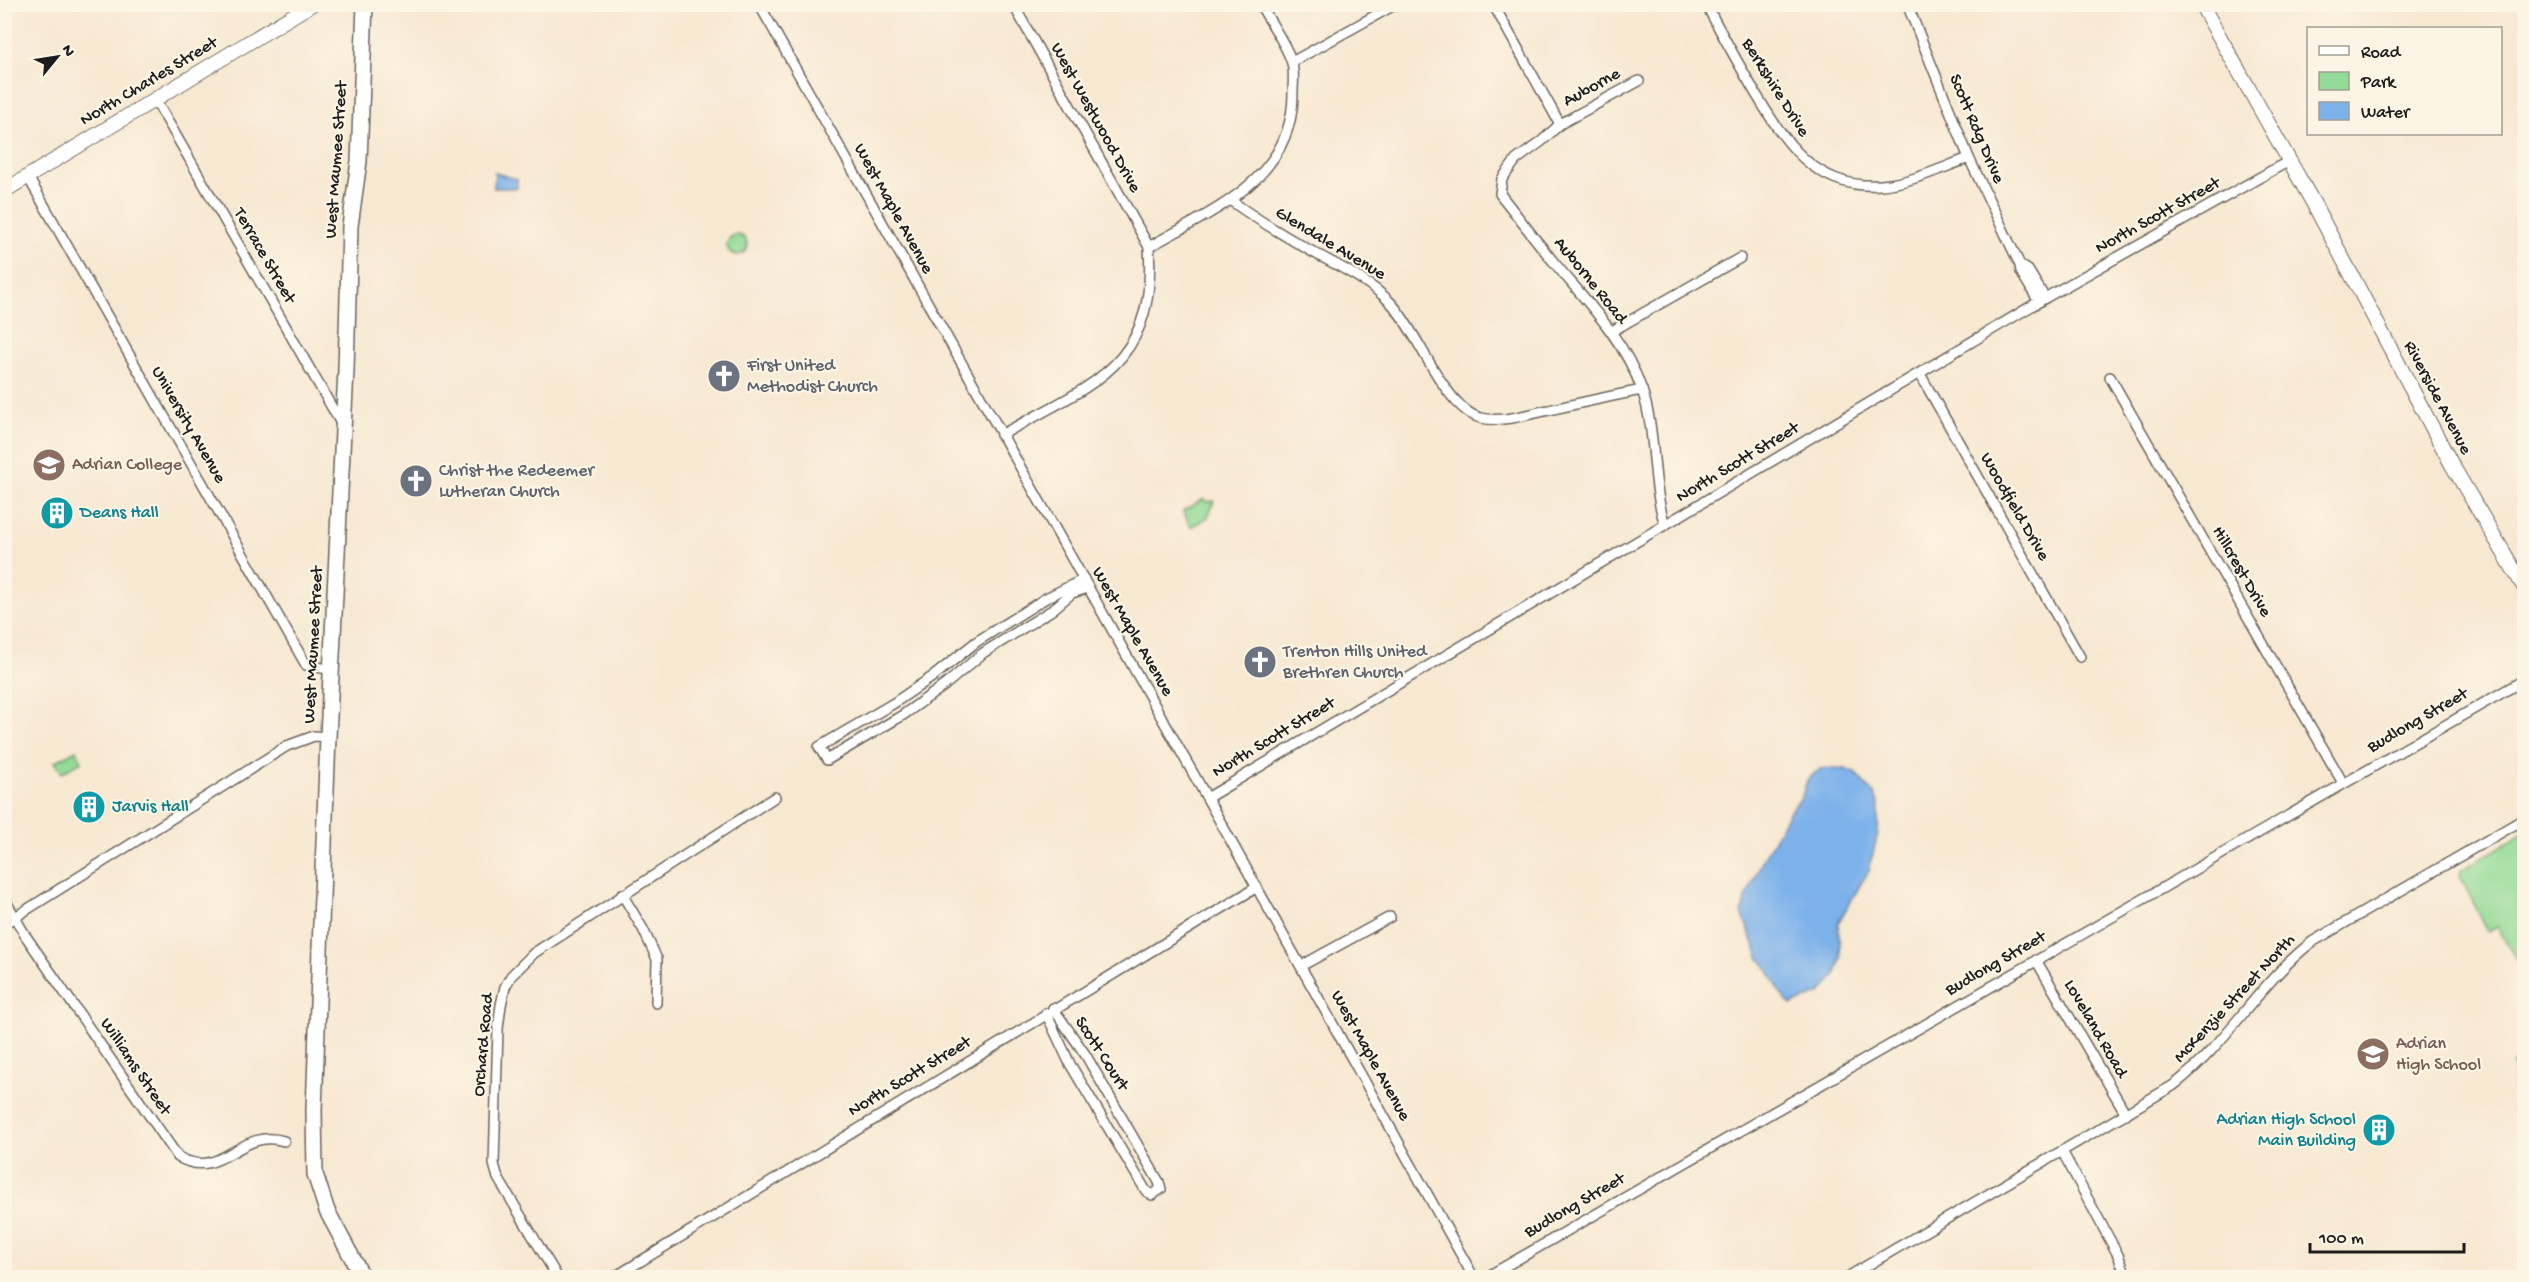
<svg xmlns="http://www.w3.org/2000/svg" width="2529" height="1282" viewBox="0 0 2529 1282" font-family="'Gochi Hand',sans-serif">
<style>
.green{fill:#92da95;stroke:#577b58;stroke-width:1.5}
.water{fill:#7cb1ea;stroke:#4c6683;stroke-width:1.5}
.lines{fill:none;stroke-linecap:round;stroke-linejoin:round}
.street-casing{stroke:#69635b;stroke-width:12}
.secondary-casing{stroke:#69635b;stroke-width:16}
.primary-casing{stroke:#69635b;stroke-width:18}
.street{stroke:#fff;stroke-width:9}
.secondary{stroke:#fff;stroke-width:14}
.primary{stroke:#fff;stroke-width:15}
.labels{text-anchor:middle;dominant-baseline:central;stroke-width:4.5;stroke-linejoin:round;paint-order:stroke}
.street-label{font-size:18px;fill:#1c1c1c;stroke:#fcf5e5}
.worship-label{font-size:18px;fill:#5b616d;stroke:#fcf5e5;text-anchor:start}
.education-label{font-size:18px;fill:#785e54;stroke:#fcf5e5;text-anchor:start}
.culture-label{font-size:18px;fill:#0d838f;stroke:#fcf5e5;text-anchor:start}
</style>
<rect width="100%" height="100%" fill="#fcf5e5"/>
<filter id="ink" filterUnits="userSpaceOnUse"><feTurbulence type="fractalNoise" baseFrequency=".0167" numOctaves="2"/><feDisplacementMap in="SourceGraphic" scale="12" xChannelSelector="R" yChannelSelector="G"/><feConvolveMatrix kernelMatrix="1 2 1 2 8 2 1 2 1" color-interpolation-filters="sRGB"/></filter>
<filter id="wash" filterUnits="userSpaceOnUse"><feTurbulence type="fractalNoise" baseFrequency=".008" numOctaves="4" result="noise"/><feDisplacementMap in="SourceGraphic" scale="24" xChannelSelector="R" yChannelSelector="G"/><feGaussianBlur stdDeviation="1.35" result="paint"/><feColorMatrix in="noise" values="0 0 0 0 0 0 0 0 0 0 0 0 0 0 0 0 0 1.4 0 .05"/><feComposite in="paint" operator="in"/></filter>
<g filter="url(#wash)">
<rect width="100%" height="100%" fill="#f7e8d1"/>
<g class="green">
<circle cx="737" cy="245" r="10"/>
<polygon points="1204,499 1206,502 1214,501 1208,517 1191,527 1183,511"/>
<polygon points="76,750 82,761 62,773 55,762"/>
<polygon points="2524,833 2524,974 2498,927 2488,932 2460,876 2461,870"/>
<polygon points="2518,1062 2524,1074 2524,1088 2512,1065"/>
</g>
<g class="water">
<polygon points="495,173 517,179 517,188 494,188"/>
<path d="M 1835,768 L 1845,769 L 1855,773 L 1874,794 L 1879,804 L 1878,833 L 1869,870 L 1838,923 L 1841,958 L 1835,976 L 1821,993 L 1791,1005 C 1776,993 1774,972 1760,959 L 1742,913 L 1745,900 L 1762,861 L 1790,811 L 1802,797 L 1807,780 L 1820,769 Z"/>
</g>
</g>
<g filter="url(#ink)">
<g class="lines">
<g class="street-casing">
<g id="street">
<polyline points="759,4 1207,798 1474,1278"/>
<polyline points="1493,4 1560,124"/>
<path d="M 1706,4 C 1721,33 1737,61 1753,89 C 1783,139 1813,190 1881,185 C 1911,183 1941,168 1969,158"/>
<polyline points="1907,4 1969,158 2020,265 2021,272 2039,302"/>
<polyline points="1292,62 1396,4"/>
<path d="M 1639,81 L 1560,124 L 1542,141 L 1516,160 L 1502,179 L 1500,194 C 1519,218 1537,242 1557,266 C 1590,305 1625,341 1642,390 C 1657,434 1651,482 1665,525"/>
<polyline points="155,99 342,425"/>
<polyline points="28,177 306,665 333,670"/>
<path d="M 1230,200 C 1256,219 1283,235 1311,251 C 1338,266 1369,280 1391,303 C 1418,331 1445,410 1481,418 C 1503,423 1528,414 1549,410 C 1580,403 1611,396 1642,390"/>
<path d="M 1149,247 C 1213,210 1294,179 1293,92 C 1293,83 1295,69 1291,60 C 1284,41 1270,22 1260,4"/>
<polyline points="2020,265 2028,270 2045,298"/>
<polyline points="1612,331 1740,258"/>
<polyline points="1920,374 2080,657"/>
<polyline points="2110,377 2343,783"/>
<path d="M 1001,435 C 1091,384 1157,368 1149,247 L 1013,4"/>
<polyline points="1084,579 1046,598 976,642 935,675 894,703 819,747 827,760 903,715 945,685 983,653 1052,610 1072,593 1088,588"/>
<polyline points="1207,798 2045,298 2289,161"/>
<polyline points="622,894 643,929 657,959 656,1003"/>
<path d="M 4,898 L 25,935 L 178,1157 C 222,1182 239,1127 284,1141"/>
<polyline points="4,924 287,746 314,736 328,737"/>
<polyline points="2036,960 2126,1114"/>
<polyline points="1301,966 1390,917"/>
<polyline points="1046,1013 1070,1064 1146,1191 1152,1195 1161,1189 1159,1182 1085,1054 1053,1008"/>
<polyline points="2062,1151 2118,1255 2127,1278"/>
<polyline points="558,1278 498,1178 494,1164 498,1029 501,1005 505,987 511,976 534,953 775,797"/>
<polyline points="613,1278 1257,887"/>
<polyline points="1485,1278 2524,680"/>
<path d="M 1846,1278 L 2174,1085 C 2228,1043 2258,984 2312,942 L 2524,819"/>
</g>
</g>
<g class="secondary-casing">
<g id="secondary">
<polyline points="2201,4 2316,208 2452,465 2524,587"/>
<polyline points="4,191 312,4"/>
</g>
</g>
<g class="primary-casing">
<polyline id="primary" points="363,1278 327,1211 315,1174 314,1110 328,737 346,370 350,226 359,161 365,4"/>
</g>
<use href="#street" class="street"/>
<use href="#secondary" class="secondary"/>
<use href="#primary" class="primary"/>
</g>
</g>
<defs>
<g id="church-disc" transform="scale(1.725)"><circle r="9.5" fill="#6b7280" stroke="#fcf5e5"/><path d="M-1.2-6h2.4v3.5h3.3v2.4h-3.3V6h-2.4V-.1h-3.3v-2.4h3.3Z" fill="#fff"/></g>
<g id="university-disc" transform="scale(1.725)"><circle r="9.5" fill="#8d6e63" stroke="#fcf5e5"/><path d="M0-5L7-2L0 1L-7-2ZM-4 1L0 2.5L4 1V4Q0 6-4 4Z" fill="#fff"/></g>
<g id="building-disc" transform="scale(1.725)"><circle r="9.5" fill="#0f9aa8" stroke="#fcf5e5"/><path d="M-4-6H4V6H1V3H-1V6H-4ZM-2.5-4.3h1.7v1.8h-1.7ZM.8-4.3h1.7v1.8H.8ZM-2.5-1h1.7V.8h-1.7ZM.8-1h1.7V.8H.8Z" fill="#fff"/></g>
<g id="school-disc" transform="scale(1.725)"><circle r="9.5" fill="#8d6e63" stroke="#fcf5e5"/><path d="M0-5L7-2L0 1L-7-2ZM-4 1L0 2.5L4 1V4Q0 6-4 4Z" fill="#fff"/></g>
</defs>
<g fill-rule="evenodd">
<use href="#church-disc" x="724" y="376"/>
<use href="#university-disc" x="49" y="465"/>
<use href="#church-disc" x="416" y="481"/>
<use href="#building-disc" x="57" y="513"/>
<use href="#church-disc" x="1260" y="662"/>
<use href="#building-disc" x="89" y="807"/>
<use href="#school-disc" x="2373" y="1054"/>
<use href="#building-disc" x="2379" y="1130"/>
</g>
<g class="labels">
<g class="street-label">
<text transform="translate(149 82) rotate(-31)">North Charles Street</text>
<text transform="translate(1592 88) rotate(-29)">Auborne</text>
<text transform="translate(1775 88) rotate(58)">Berkshire Drive</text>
<text transform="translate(1095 118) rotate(61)">West Westwood Drive</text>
<text transform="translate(1976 129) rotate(67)">Scott Rdg Drive</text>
<text transform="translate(337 160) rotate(-86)">West Maumee Street</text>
<text transform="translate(893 209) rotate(61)">West Maple Avenue</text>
<text transform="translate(2158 216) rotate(-29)">North Scott Street</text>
<text transform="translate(1330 244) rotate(31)">Glendale Avenue</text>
<text transform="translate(264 256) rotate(60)">Terrace Street</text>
<text transform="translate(1590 281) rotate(51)">Auborne Road</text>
<text transform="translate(2437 398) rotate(62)">Riverside Avenue</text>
<text transform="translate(188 425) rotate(60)">University Avenue</text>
<text transform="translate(1738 463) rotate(-31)">North Scott Street</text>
<text transform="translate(2014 507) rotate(60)">Woodfield Drive</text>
<text transform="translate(2241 572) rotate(60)">Hillcrest Drive</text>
<text transform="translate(1132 632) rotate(60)">West Maple Avenue</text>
<text transform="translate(314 645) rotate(-87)">West Maumee Street</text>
<text transform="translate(2418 721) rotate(-30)">Budlong Street</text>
<text transform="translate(1274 738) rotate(-31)">North Scott Street</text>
<text transform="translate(1996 964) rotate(-30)">Budlong Street</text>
<text transform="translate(2235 999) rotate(-47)">McKenzie Street North</text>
<text transform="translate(2095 1029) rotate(60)">Loveland Road</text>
<text transform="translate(484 1045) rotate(-85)">Orchard Road</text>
<text transform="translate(1101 1054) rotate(57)">Scott Court</text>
<text transform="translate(1370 1056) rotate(61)">West Maple Avenue</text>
<text transform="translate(135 1067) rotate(56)">Williams Street</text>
<text transform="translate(910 1077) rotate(-31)">North Scott Street</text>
<text transform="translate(1575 1206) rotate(-30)">Budlong Street</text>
</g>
<g class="worship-label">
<text x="747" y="366">First United<tspan x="747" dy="21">Methodist Church</tspan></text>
<text x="439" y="471">Christ the Redeemer<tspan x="439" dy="21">Lutheran Church</tspan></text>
<text x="1283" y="652">Trenton Hills United<tspan x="1283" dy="21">Brethren Church</tspan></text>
</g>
<g class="education-label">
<text x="72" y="465">Adrian College</text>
<text x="2396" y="1044">Adrian<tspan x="2396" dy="21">High School</tspan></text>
</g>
<g class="culture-label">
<text x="80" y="513">Deans Hall</text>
<text x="112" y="807">Jarvis Hall</text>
<text x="2356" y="1120" text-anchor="end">Adrian High School<tspan x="2356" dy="21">Main Building</tspan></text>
</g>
</g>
<rect width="2529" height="1282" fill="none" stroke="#fcf5e5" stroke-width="24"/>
<rect x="2307" y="27" width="195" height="108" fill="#fcf5e5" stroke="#a29e95" stroke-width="1.5"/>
<rect x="2319" y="46" width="30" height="9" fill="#ffffff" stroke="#a29e95" stroke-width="1.5"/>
<text x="2361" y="57" font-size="18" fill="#1c1c1c">Road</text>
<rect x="2319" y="72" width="30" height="18" fill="#92da95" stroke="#a29e95" stroke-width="1.5"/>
<text x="2361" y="87" font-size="18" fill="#1c1c1c">Park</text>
<rect x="2319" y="102" width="30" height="18" fill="#7cb1ea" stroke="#a29e95" stroke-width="1.5"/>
<text x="2361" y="117" font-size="18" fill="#1c1c1c">Water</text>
<g transform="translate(57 57) rotate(60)" stroke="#fcf5e5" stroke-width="4.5" paint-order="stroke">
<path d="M0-4.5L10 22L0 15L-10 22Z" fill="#1c1c1c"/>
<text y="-9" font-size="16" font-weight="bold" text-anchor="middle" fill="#1c1c1c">N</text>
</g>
<path d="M2310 1243v9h154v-9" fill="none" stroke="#1c1c1c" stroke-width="3"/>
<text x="2319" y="1243" font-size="18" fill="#1c1c1c" stroke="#fcf5e5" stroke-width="4.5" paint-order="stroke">100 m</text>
</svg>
